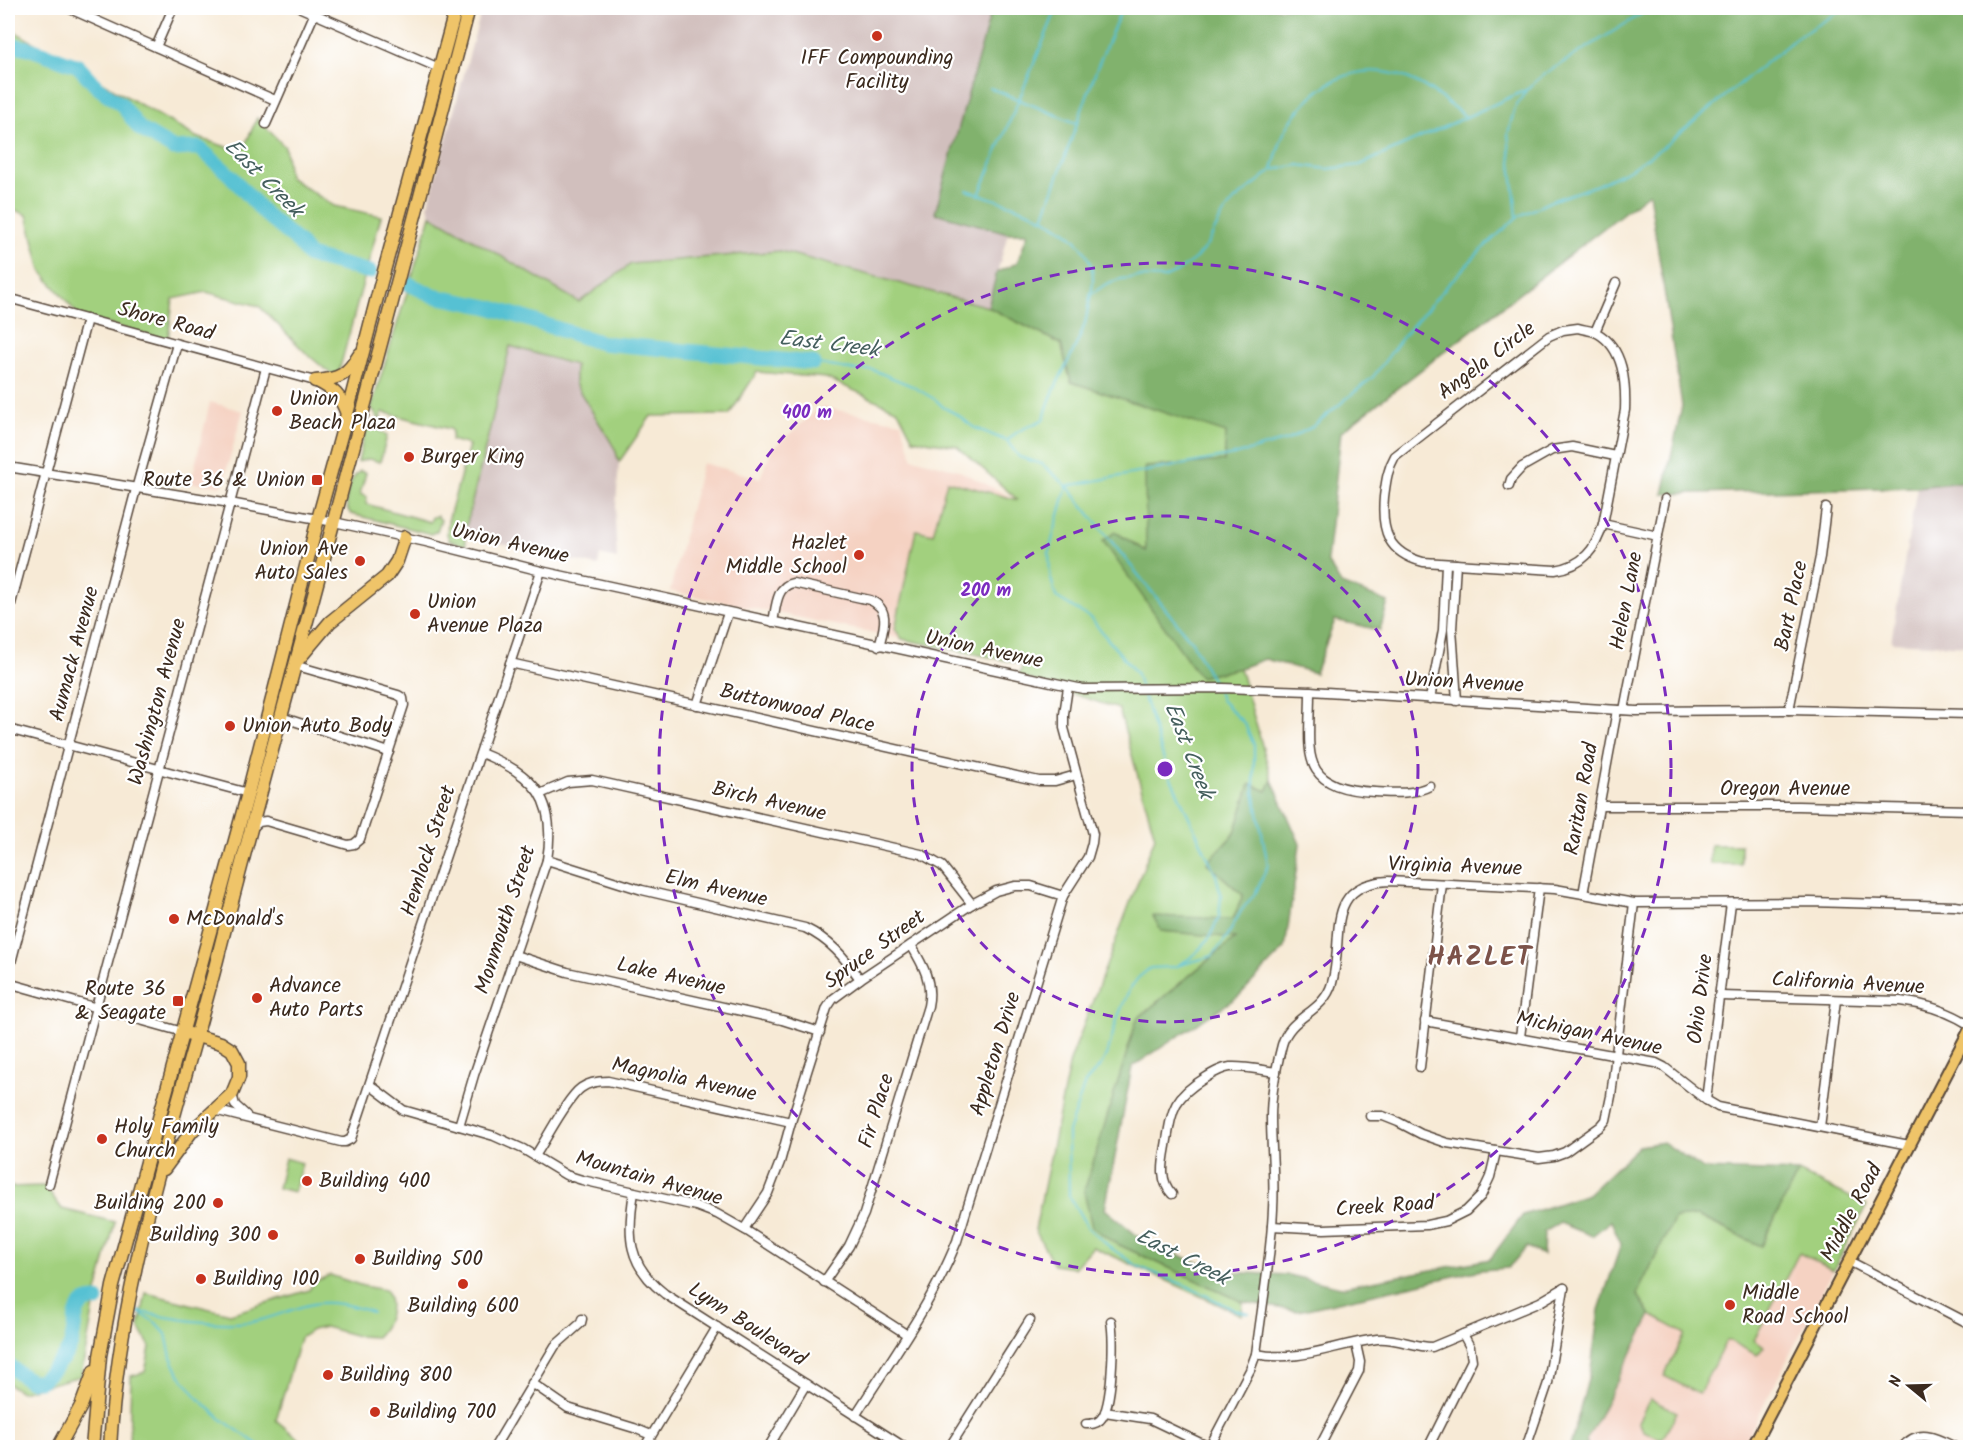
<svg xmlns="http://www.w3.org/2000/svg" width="1978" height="1455" viewBox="0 0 1978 1455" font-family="Kalam,sans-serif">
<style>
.built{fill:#f5d2c2}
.industrial{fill:#d1bfbd}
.green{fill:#a2d07e;stroke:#6e7d4e;stroke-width:1.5}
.forest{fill:#81b26d;stroke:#5e6e46;stroke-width:1.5}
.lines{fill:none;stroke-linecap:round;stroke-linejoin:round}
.stream{stroke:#57c1d3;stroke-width:2}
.river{stroke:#57c1d3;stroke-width:15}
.minor-casing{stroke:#57473a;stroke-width:11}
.major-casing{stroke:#57473a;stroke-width:14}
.highway-casing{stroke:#57473a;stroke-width:15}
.minor{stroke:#fff;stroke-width:8}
.major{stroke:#efc469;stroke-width:10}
.highway{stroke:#efc469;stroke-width:12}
.ring{fill:none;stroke:#7b2cbf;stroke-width:3;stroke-dasharray:10 8}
.poi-dot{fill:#c8321e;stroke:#fff;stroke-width:2}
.labels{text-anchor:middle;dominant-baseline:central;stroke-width:4.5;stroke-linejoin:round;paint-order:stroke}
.poi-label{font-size:21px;fill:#3b2a1e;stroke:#fff;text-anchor:start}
.street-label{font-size:21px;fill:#3b2a1e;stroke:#fff}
.water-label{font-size:22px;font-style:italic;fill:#455f5d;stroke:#fff}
.district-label{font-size:27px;font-weight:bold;letter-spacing:1.5px;fill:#7c5249;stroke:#fff}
.centre{fill:#7b2cbf;stroke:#fff;stroke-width:3}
.ring-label{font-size:18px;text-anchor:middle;font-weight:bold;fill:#7b2cbf;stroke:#fff;stroke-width:4.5;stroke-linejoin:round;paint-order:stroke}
</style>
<rect width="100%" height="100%" fill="#fff"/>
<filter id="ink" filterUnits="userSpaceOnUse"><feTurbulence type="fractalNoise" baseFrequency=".0167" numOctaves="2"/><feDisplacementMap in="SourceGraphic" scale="12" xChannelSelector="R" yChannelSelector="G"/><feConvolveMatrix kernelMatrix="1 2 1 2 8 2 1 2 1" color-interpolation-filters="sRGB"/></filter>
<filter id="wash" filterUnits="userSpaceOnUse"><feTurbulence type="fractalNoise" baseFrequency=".008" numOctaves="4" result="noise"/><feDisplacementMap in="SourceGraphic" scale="24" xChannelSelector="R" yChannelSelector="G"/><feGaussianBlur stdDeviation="1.35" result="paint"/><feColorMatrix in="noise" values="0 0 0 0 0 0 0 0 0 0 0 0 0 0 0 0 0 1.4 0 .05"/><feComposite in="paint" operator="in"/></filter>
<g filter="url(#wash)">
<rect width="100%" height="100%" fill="#f7ead6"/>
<g class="built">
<polygon points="210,402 243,411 222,486 191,483"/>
<polygon points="821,407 901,422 913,458 958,470 1019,501 1024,664 670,591 702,463 760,478 772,449"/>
<polygon points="1798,1172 1867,1205 1742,1447 1588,1448 1586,1441 1651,1316 1637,1294 1761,1246"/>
</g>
<g class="industrial">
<polygon points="482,8 992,8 936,212 1008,233 988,307 780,251 632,264 580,302 431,215 428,206"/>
<polygon points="510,346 575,365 575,384 608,437 615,449 619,462 615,521 617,559 600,555 598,566 481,539 482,535 465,531"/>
<polygon points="1970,481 1970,646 1891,642 1917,487"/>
</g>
<g class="green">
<polygon points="8,24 12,30 196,137 242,152 257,118 285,147 289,177 334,206 381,216 337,379 307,354 259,306 206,292 173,299 168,340 80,317 41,271 27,215 8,207"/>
<polygon points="431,215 579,302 631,264 780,251 988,307 1061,344 1071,382 1227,432 1224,461 1146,551 1115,532 1200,677 1240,668 1272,780 1267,791 1250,784 1235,833 1207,863 1243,895 1233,919 1161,931 1236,937 1137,1019 1092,1227 1113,1242 1243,1302 1242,1315 1093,1247 1074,1268 1054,1265 1035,1230 1070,1061 1155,837 1119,709 1019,676 1023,664 902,639 895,629 916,530 933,534 947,481 1018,500 957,446 913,439 898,410 826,378 757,372 729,415 651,416 619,462 615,449 608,437 575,384 575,365 510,346 465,531 466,543 464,545 449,540 447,534 448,521 469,445 451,440 452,432 450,429 382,412 380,420 371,408"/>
<polygon points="371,425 387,436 380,462 369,459 358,462 366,426"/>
<path d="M 360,471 L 366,473 L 360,494 L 367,497 L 366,504 L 430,522 L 432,517 L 437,516 L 441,520 L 437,531 L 431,534 L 351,514 C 341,504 349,479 360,471 Z"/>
<rect x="1710" y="845" width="31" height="19"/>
<polygon points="285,1158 302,1163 294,1192 278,1188"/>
<polygon points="1798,1172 1867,1205 1833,1270 1799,1253 1754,1340 1764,1347 1757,1355 1730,1341 1726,1341 1699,1394 1664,1376 1685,1334 1651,1315 1637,1294 1675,1217 1697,1216 1761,1246"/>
<polygon points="45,1186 62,1209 115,1222 96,1296 81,1376 21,1392 8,1384 8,1187"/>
<path d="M 330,1275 L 363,1286 L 385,1290 C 395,1304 388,1326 376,1337 L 357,1336 L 325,1327 L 312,1330 L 300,1338 L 276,1420 L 308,1447 L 129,1447 L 131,1376 L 145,1372 L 150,1347 L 139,1327 L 146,1293 L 230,1314 L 309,1290 L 314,1282 Z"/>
<polygon points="1650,1399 1677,1412 1662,1440 1644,1431 1638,1422"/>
</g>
<g class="forest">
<polygon points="992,8 1970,8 1970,481 1917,487 1663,494 1682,406 1649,193 1341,432 1327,561 1341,584 1388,602 1380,630 1335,620 1315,673 1265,659 1240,668 1200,677 1103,541 1115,532 1146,551 1145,467 1224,461 1226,433 1071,382 1061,344 988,307 997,272 1017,263 1028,233 1008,233 935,213"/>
<polygon points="1272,780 1300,844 1285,948 1239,996 1132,1067 1105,1209 1146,1243 1224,1272 1288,1275 1341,1287 1490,1259 1523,1215 1588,1194 1639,1146 1663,1142 1703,1169 1798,1172 1761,1246 1698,1216 1675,1218 1637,1294 1651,1315 1586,1441 1588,1448 1570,1447 1591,1368 1599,1310 1621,1244 1611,1221 1592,1236 1560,1223 1544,1232 1543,1255 1527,1247 1508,1268 1481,1270 1298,1311 1243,1302 1113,1242 1092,1227 1084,1192 1137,1019 1235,938 1161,931 1153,916 1233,919 1243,895 1207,863 1235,833 1250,784 1267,791"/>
</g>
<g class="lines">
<g class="stream">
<polyline points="990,88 1076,123"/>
<path d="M 1272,170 C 1276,158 1279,143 1285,131 C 1311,85 1355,58 1407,78 C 1428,86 1447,103 1465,116"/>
<path d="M 967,190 C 1008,205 1094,224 1093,280 C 1093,288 1090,296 1089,303 C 1087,310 1087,319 1084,326 C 1073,358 1052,385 1044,419 C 1031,426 1018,429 1008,440"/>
<polyline points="979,195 1057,8"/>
<polyline points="1517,217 1508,134 1514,110 1526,90 1543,75 1651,8"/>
<polyline points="1043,218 1097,68 1122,8"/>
<polyline points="1090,295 1106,284 1120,279 1140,277 1164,278 1177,272 1196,258 1207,245 1222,216 1234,201 1272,170 1299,165 1327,169 1360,165 1526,90"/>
<polyline points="813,363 853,370 873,370 912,386 936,400 943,407 958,415 973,427 1007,441 1019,457 1042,464 1067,486 1049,551 1050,575 1056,597 1092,619 1100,630 1137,674 1140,686"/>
<polyline points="1215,686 1192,642 1067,486 1234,455 1287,440 1312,427 1373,377 1405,334 1447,286 1479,252 1517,217 1551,201 1597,185 1629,170 1663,147 1796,38 1840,11 1849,8"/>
<polyline points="1142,691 1168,772 1216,875 1221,895 1219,917 1208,940 1191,958 1178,965"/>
<polyline points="1173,967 1212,956 1227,937 1241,911 1256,892 1268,865 1254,792 1254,745 1245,724 1221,700 1218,691"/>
<polyline points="1173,967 1150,968 1138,978 1129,990 1117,1019 1108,1051 1101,1065 1085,1083 1068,1132 1069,1196 1088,1228 1111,1248 1137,1266 1187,1286 1235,1310 1249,1313"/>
<path d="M 136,1311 C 173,1319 213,1326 251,1322 C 272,1319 292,1308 313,1304 C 333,1300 353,1306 372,1312"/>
<polyline points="138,1312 155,1322 166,1334 171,1357 179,1374 198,1398 221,1419 263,1448"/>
</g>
<g class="river">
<polyline points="8,44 28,48 78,66 97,87 121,104 140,129 174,149 192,148 199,148 204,152 230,175 265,214 298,242 309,256 370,272"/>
<polyline points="409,284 434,296 489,307 602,343 813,363"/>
<path d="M 8,1365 L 30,1381 L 40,1381 C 47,1376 65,1357 69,1349 C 79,1331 67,1300 97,1300"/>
</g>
</g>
</g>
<g filter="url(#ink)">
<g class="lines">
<g class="minor-casing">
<g id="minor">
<polyline points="68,8 275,100"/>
<polyline points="301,8 439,68"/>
<polyline points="156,47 173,8"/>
<polyline points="266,124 317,8"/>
<polyline points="8,298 315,381"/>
<path d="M 1578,328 C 1584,330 1591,330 1597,333 C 1624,348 1626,383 1625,410 L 1603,524 C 1596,549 1583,566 1555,570 L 1423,562 C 1388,553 1381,531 1384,497 C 1386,482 1387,470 1395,456 L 1549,336 L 1563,330 Z"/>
<polyline points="1595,332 1616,283"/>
<polyline points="8,467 230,503 334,522 426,542 541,571 1083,689 1223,688 1310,691 1636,711 1789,710 1970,714"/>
<polyline points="1509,486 1511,479 1522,467 1552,450 1572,447 1615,456"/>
<polyline points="1603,524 1658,536"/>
<polyline points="1456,564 1452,629 1457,701"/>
<polyline points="8,615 87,319"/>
<path d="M 773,622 C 776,608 776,586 793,583 L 870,600 C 891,609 884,628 879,646"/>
<polyline points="510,663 1039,781 1055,781 1076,775"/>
<path d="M 1310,691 C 1310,753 1296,788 1375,792 C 1393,793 1413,795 1430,786"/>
<polyline points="1430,699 1443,630 1446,564"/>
<polyline points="697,705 728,613"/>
<polyline points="1624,710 1665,499"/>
<polyline points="1789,710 1820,557 1826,508"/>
<polyline points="281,717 389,752"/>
<polyline points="8,729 248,793"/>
<polyline points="540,794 568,782 592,780 921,854 942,866 972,904"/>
<polyline points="1599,806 1798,806 1970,810"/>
<polyline points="252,828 259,822 266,821 348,845 354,844 360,839 404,705 403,698 398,695 294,665"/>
<path d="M 547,860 L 642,890 L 805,928 C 830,940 844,957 860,979"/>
<polyline points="1583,894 1617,710"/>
<polyline points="515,955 567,972 782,1020 820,1032"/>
<polyline points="8,974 136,489 177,344"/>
<polyline points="8,983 183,1032"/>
<path d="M 1720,996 L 1900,1001 C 1926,1004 1948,1011 1970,1025"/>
<polyline points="1425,1021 1656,1063 1664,1067 1706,1100 1718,1107 1909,1145"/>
<polyline points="1520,1037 1539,888"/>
<polyline points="1420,1067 1442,884"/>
<polyline points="370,1085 403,1110 494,1136 523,1149 566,1175 582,1180 696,1206 717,1214 747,1231 906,1334"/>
<polyline points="232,1094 235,1105 246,1115"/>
<polyline points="1706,1100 1731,903"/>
<polyline points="214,1110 341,1142 345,1142 351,1139 541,571"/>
<polyline points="1370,1116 1383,1116 1398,1122 1421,1134 1447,1143 1539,1158 1554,1156 1565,1152 1601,1126 1606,1120 1611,1096 1634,903"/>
<path d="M 459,1126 L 474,1075 L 547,860 C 557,799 535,775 481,753"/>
<polyline points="1820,1127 1836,1000"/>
<path d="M 535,1156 C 546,1140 567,1098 581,1088 C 589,1082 598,1081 608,1081 L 791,1122"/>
<polyline points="49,1184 266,368"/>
<path d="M 634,1192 C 627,1235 627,1265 665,1294 L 906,1448"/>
<path d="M 1172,1194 C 1159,1180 1163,1163 1166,1146 C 1172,1110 1172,1098 1205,1078 C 1213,1073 1221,1068 1230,1067 C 1245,1066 1261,1070 1276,1072"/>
<polyline points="1272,1226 1324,1229 1427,1225 1446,1221 1466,1211 1481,1196 1490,1177 1496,1152"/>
<polyline points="744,1229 768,1193 780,1162 791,1122 827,1008 833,999 860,979 972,904 996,891 1015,886 1031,886 1063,896"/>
<polyline points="1849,1261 1970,1324"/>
<path d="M 824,1282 L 849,1246 L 864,1214 L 928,1006 C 933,982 923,965 911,945"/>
<path d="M 1256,1354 C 1300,1363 1334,1344 1377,1339 C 1395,1337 1414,1347 1432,1347 L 1540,1302 L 1564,1288"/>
<polyline points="532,1383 568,1408 634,1428 651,1435"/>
<polyline points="1105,1412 1150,1419 1209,1447"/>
<path d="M 855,1416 C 891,1359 932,1304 957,1241 L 1063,896 L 1088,857 L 1092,843 L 1093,834 L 1064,728 L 1064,714 L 1068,687"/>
<path d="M 1086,1424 C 1091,1424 1096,1424 1100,1420 C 1113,1408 1114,1339 1111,1321"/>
<polyline points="494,1448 555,1346 581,1323 582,1319"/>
<polyline points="644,1448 717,1327"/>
<polyline points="768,1448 806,1384"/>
<polyline points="949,1448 1030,1320"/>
<path d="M 1209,1448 L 1250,1370 L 1256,1354 C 1262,1306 1271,1257 1273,1209 C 1275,1178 1271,1148 1271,1117 C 1271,1094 1276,1068 1282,1045 C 1290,1015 1323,1014 1332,983 C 1345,939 1322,885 1388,881 L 1555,889 L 1634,903 L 1810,902 L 1955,906 L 1970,908"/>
<polyline points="1319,1448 1359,1371 1360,1362 1356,1344"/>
<polyline points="1428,1448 1472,1360 1470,1347 1463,1334"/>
<polyline points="1526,1448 1548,1383 1564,1288"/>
<path d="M 1902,1448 C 1918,1427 1937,1438 1957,1448"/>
</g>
</g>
<g class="major-casing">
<polyline id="major" points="1752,1448 1970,1029"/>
</g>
<g class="highway-casing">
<g id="highway">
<path d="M 315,381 C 340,379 347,375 360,354"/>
<path d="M 317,381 C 333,389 341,396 347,414"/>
<polyline points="298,660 330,622 387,576 397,561 405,537"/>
<polyline points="164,1169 192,1131 232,1094 239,1077 239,1063 232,1050 221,1043 190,1034"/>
<polyline points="58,1448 81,1406 94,1371"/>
<polyline points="92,1448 100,1356 113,1286 248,793 318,519 347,414 381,282 456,8"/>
<path d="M 110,1448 C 119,1280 175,1121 217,960 C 254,813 295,667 334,520 C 380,349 425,179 469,8"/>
</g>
</g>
<use href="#minor" class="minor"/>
<use href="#major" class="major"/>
<use href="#highway" class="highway"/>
</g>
</g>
<g class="ring">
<circle cx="1165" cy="769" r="253"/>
<circle cx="1165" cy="769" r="506"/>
</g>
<g class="poi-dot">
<circle cx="877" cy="36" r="6"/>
<circle cx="277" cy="411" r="6"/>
<circle cx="409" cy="457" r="6"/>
<rect x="311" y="474" width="12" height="12" rx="3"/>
<circle cx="859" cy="555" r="6"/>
<circle cx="360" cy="561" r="6"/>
<circle cx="415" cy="614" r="6"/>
<circle cx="230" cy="726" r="6"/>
<circle cx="174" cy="919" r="6"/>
<circle cx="257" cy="998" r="6"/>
<rect x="172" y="995" width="12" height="12" rx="3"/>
<circle cx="102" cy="1139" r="6"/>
<circle cx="307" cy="1181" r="6"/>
<circle cx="218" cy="1203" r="6"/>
<circle cx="273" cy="1235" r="6"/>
<circle cx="360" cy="1259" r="6"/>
<circle cx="201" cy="1279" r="6"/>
<circle cx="463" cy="1284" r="6"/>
<circle cx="1730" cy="1305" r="6"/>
<circle cx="328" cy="1375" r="6"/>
<circle cx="375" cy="1412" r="6"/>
</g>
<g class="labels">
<g class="poi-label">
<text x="877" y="58" text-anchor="middle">IFF Compounding<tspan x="877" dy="24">Facility</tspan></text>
<text x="289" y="399">Union<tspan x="289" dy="24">Beach Plaza</tspan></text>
<text x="421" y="457">Burger King</text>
<text x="305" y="480" text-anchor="end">Route 36 &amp; Union</text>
<text x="847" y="543" text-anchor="end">Hazlet<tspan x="847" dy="24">Middle School</tspan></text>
<text x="348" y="549" text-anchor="end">Union Ave<tspan x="348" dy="24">Auto Sales</tspan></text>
<text x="427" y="602">Union<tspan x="427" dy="24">Avenue Plaza</tspan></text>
<text x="242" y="726">Union Auto Body</text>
<text x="186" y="919">McDonald's</text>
<text x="269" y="986">Advance<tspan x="269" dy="24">Auto Parts</tspan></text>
<text x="166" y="989" text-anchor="end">Route 36<tspan x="166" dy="24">&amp; Seagate</tspan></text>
<text x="114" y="1127">Holy Family<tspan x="114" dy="24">Church</tspan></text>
<text x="319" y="1181">Building 400</text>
<text x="206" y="1203" text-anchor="end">Building 200</text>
<text x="261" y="1235" text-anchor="end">Building 300</text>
<text x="372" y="1259">Building 500</text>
<text x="213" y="1279">Building 100</text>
<text x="1742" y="1293">Middle<tspan x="1742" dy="24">Road School</tspan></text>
<text x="463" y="1306" text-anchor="middle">Building 600</text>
<text x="340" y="1375">Building 800</text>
<text x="387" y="1412">Building 700</text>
</g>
<g class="street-label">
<text transform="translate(166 322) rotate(15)">Shore Road</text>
<text transform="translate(1487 361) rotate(-37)">Angela Circle</text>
<text transform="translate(510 544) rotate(13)">Union Avenue</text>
<text transform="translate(1627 601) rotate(-79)">Helen Lane</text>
<text transform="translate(1792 606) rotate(-78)">Bart Place</text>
<text transform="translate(984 650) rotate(12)">Union Avenue</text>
<text transform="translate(75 654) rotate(-75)">Aumack Avenue</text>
<text transform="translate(1464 683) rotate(3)">Union Avenue</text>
<text transform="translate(158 702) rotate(-75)">Washington Avenue</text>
<text transform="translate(797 709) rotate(13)">Buttonwood Place</text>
<text x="1785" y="789">Oregon Avenue</text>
<text transform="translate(1582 799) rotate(-80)">Raritan Road</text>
<text transform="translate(769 802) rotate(13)">Birch Avenue</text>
<text transform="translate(429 851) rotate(-72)">Hemlock Street</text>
<text transform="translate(1455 867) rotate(2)">Virginia Avenue</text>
<text transform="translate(716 889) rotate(13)">Elm Avenue</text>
<text transform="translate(506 920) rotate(-72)">Monmouth Street</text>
<text transform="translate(875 950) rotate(-36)">Spruce Street</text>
<text transform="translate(671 977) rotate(13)">Lake Avenue</text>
<text transform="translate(1848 984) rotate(3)">California Avenue</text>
<text transform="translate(1701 999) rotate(-83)">Ohio Drive</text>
<text transform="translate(1589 1034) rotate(12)">Michigan Avenue</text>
<text transform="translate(996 1054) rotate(-73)">Appleton Drive</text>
<text transform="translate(684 1080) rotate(12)">Magnolia Avenue</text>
<text transform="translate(877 1111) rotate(-73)">Fir Place</text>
<text transform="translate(649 1179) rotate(16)">Mountain Avenue</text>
<text transform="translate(1385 1207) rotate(-4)">Creek Road</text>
<text transform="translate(1852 1213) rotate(-62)">Middle Road</text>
<text transform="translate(747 1325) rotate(33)">Lynn Boulevard</text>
</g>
<g class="water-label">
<text transform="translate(263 179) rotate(45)">East Creek</text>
<text transform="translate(829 345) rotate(7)">East Creek</text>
<text transform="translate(1188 751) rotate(69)">East Creek</text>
<text transform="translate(1182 1258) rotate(27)">East Creek</text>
</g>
<g class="district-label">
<text x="1480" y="957">HAZLET</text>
</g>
</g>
<circle cx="1165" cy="769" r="9" class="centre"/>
<g class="ring-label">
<text x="807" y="418">400 m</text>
<text x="986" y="596">200 m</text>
</g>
<rect width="1978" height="1455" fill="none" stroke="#fff" stroke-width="30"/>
<g transform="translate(1909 1386) rotate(289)" stroke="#ffffff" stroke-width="4.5" paint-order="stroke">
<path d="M0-4.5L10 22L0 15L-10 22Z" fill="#3b2a1e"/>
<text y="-9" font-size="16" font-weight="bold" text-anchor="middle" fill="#3b2a1e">N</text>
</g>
</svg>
